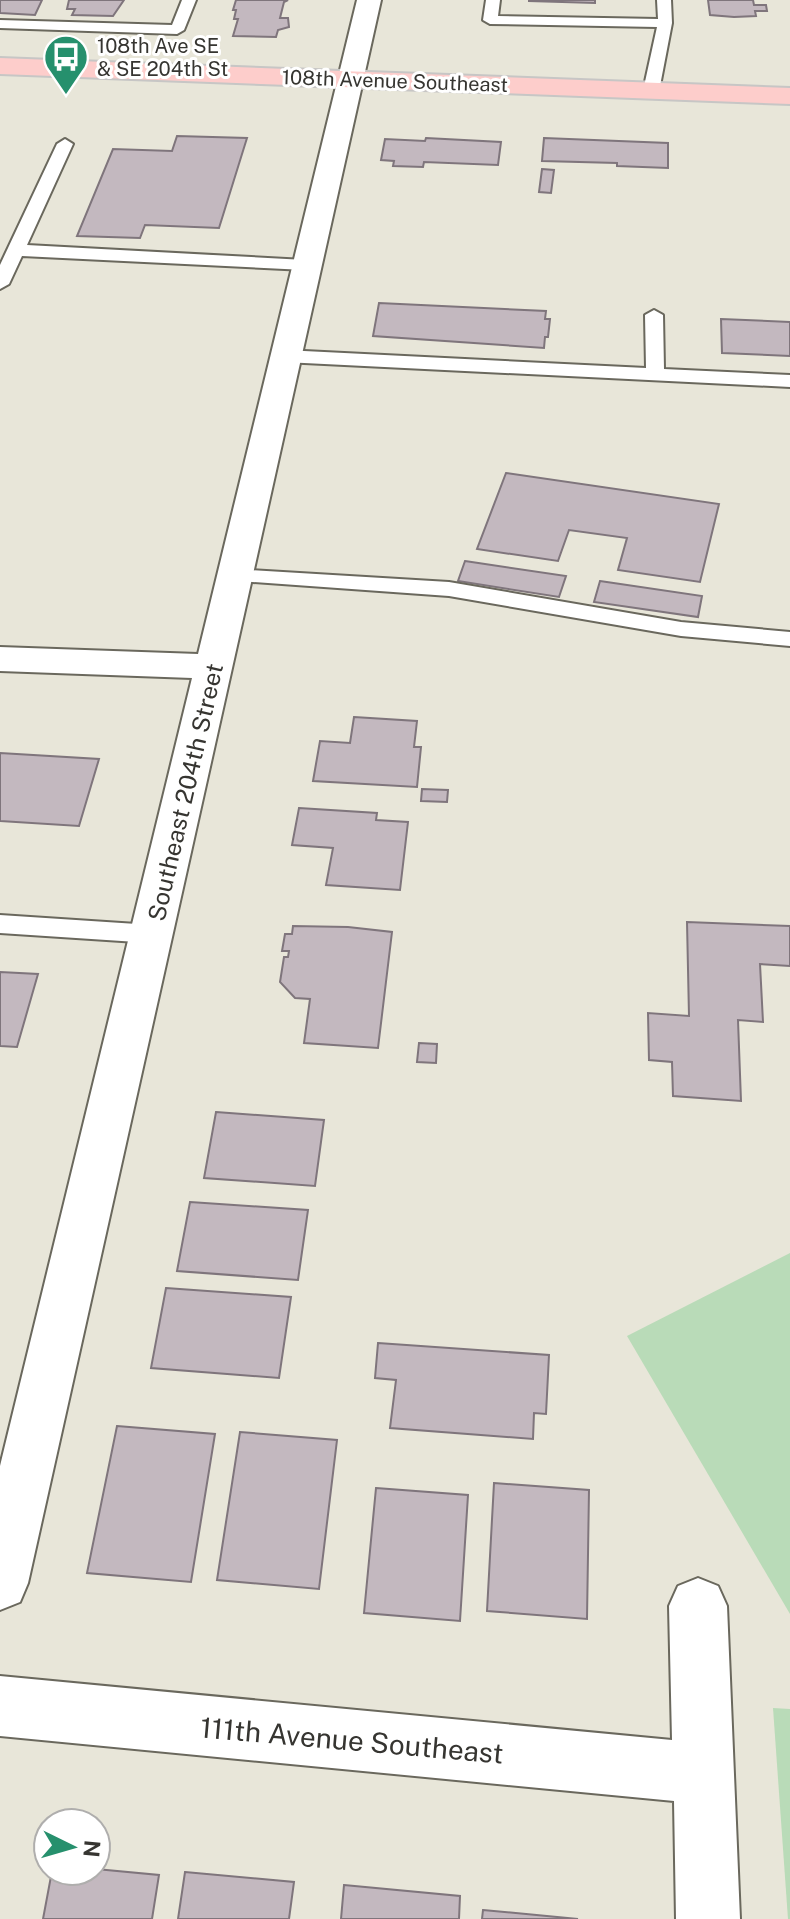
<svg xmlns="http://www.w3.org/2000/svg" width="790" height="1919" viewBox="0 0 790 1919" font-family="'Public Sans',sans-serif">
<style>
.green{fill:#b9dbb8}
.building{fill:#c3b8bf;stroke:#7f757c;stroke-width:2}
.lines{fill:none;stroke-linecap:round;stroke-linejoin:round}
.service-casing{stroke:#6a685d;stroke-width:4}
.minor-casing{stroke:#6a685d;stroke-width:4}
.primary-casing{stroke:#c7c6c5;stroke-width:4}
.service{fill:#fff;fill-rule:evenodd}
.minor{fill:#fff;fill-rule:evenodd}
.primary{fill:#fdcdcb;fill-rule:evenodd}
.labels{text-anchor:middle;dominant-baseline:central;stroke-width:6;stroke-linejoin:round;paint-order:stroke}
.far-poi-label{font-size:20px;fill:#363531;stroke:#fff;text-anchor:start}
.far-street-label{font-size:20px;fill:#363531;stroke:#fff}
.street-label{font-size:24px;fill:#363531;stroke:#fff}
.near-street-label{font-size:28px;fill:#363531;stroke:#fff}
</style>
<rect width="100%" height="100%" fill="#e8e6d9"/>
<g class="green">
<polygon points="790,1253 790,1614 627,1336"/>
<polygon points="773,1708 790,1709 790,1919 788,1919"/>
</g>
<g class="building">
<polygon points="0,0 42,0 35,15 0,13"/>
<polygon points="69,0 124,0 113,16 72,15 75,9 67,9"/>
<polygon points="236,0 288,0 284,2 280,18 288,18 289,27 278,30 276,37 233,36 238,19 234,19 236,10 233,10"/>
<polygon points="529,0 595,0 595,3 529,1"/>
<polygon points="708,0 753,0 754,5 766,5 767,11 755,11 756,16 734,17 710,15"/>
<polygon points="177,136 247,138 219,228 145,225 140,238 77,236 113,149 172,151"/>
<polygon points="426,138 501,142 498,165 424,162 423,167 393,166 394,161 381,160 385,139 425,141"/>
<polygon points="544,138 668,143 668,168 617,166 617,163 542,161"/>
<polygon points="542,169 554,170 551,193 539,192"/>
<polygon points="379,303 546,311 545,319 550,319 548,337 545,337 544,348 373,336"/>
<polygon points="721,319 790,322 790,356 722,353"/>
<polygon points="506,473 719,504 700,582 618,570 627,538 569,530 558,561 477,549"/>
<polygon points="465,561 566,576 559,597 458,581"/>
<polygon points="600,581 702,596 698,617 594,602"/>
<polygon points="354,717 417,721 414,747 421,747 417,787 313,781 320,741 350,743"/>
<polygon points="0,753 99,759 79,826 0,821"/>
<polygon points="422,789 448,790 447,802 421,801"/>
<polygon points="299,808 377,813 376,820 408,822 400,890 326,885 333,848 292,845"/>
<polygon points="687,922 790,926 790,966 760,964 763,1022 738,1020 741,1101 673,1096 672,1062 649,1060 648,1013 689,1016"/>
<polygon points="293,926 348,927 392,932 378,1048 304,1043 310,999 295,998 280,982 284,957 288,957 289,951 282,951 285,934 292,934"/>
<polygon points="0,972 38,974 17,1047 0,1046"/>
<polygon points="419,1043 437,1044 436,1063 417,1062"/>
<polygon points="216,1112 324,1120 315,1186 204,1178"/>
<polygon points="190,1202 308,1210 298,1280 177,1271"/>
<polygon points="166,1288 291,1297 279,1378 151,1368"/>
<polygon points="378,1343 549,1355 546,1414 534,1413 533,1439 390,1428 396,1380 375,1378"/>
<polygon points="117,1426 215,1434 191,1582 87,1573"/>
<polygon points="240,1432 337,1440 319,1589 217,1580"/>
<polygon points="494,1483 589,1490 587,1619 487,1611"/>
<polygon points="376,1488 468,1495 460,1621 364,1613"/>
<polygon points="96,1869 159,1875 152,1919 43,1919 52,1871"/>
<polygon points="185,1872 294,1882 289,1919 178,1919"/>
<polygon points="344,1885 460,1896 459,1919 341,1919"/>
<polygon points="483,1910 578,1919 482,1919"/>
</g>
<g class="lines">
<g class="service-casing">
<g id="service">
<polygon points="182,0 196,0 184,30 177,34 0,28 0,20 172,25"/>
<polygon points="486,0 500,0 498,16 658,19 657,0 671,0 672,23 659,91 651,96 643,91 657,27 490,24 483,20"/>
<polygon points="65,139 73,144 27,245 305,260 314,265 305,270 22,256 9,284 0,289 0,265 57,144"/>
<polygon points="654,310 663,315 664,369 790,375 790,387 284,362 275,356 284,350 646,368 645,315"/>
<polygon points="233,569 449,582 681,622 790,632 790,646 681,636 449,596 225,580 222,575"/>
<polygon points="0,915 152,925 161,927 165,934 161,941 152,943 0,933"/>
</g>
</g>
<g class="minor-casing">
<g id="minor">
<polygon points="357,0 381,0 28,1583 20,1602 0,1610 0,1466 192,678 0,671 0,647 198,654"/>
<polygon points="698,1578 718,1586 727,1606 740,1919 676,1919 674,1801 0,1736 0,1676 672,1740 669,1606 678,1586"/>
</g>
</g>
<g class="primary-casing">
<polygon id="primary" points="0,58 790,88 790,104 0,74"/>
</g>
<use href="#service" class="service"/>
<use href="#minor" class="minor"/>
<use href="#primary" class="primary"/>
</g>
<defs>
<g id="bus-pin" transform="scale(2.3)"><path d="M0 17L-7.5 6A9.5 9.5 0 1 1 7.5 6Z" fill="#26906d" stroke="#fff"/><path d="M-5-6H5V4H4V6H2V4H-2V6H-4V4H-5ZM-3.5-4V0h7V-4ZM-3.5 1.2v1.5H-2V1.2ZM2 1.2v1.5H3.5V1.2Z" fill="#fff"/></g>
</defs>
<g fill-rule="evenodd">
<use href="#bus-pin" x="66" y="57"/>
</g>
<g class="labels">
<g class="far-poi-label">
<text x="97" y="46">108th Ave SE<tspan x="97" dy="23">&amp; SE 204th St</tspan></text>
</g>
<g class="far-street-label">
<text transform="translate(395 81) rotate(2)">108th Avenue Southeast</text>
</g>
<g class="street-label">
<text transform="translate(185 792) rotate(-77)">Southeast 204th Street</text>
</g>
<g class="near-street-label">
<text transform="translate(352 1740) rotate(5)">111th Avenue Southeast</text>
</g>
</g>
<g transform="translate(72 1847) rotate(95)"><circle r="38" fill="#ffffff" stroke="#afaead" stroke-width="2"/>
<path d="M0-6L14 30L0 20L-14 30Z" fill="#26906d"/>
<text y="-12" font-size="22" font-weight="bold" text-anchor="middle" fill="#363531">N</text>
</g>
</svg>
